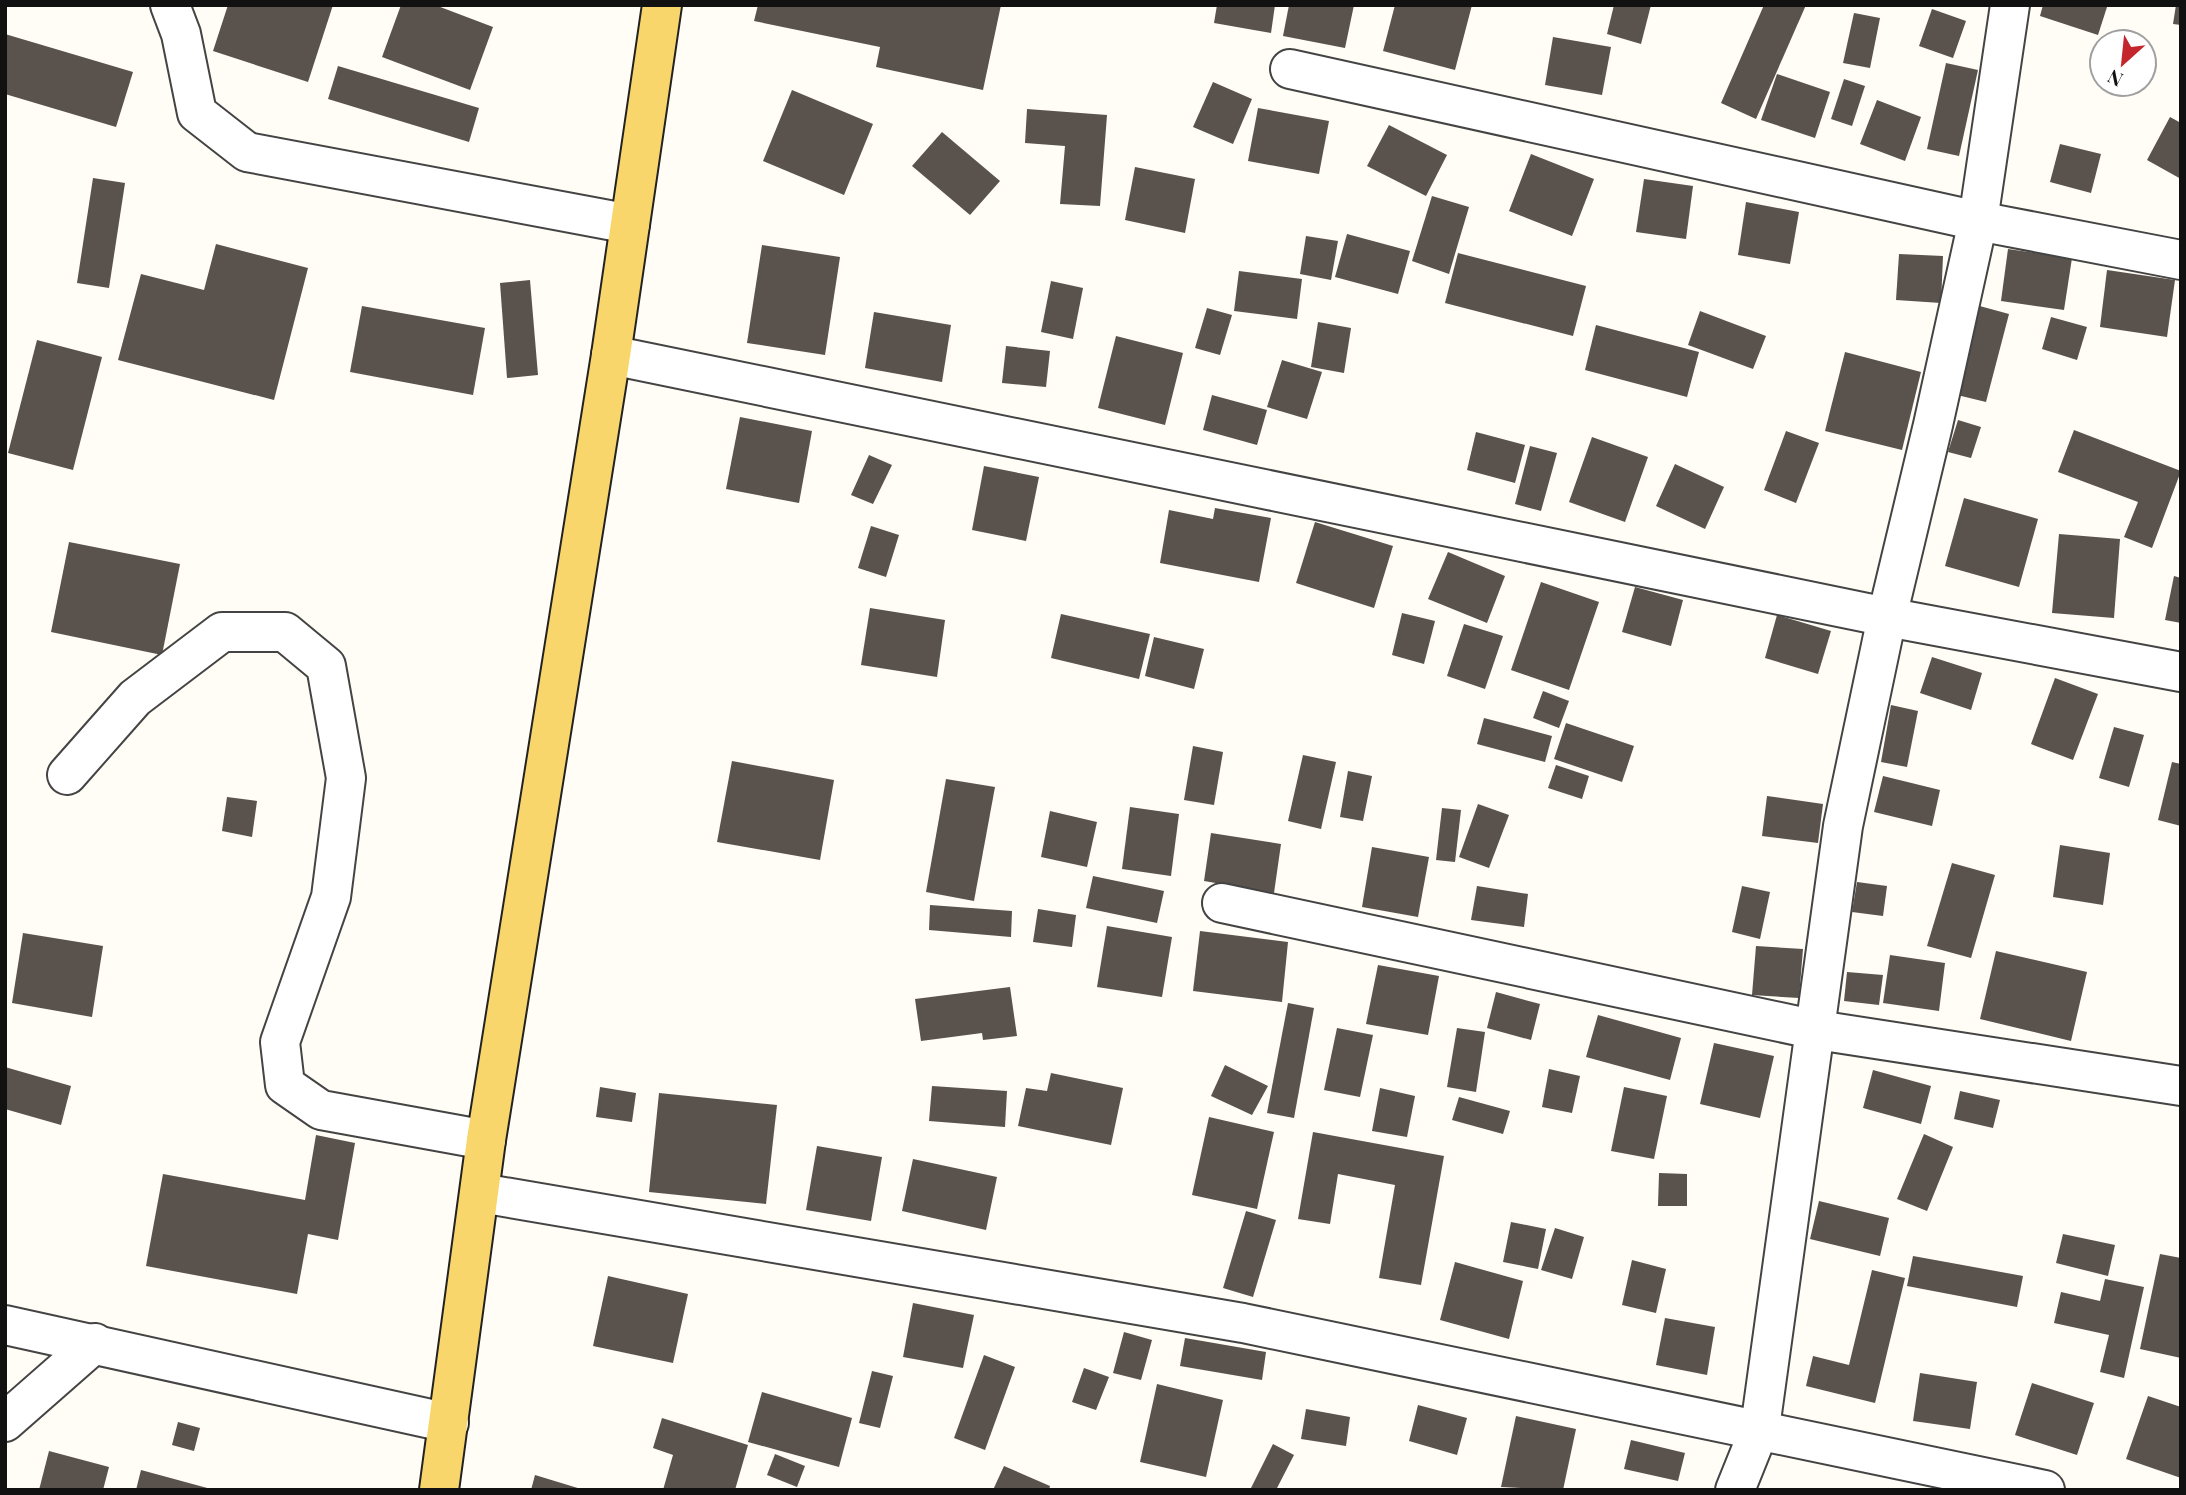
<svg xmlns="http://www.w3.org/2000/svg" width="2186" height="1495" viewBox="0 0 2186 1495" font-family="'Playfair Display',serif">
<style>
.building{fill:#5a524d}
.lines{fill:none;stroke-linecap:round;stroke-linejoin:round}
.minor-casing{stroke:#444;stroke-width:42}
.major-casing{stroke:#222;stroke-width:42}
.minor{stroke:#fff;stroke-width:38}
.major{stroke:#f9d66b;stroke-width:38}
</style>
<rect width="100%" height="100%" fill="#fffdf5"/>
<g class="building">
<polygon points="228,5 333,5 308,82 213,51"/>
<polygon points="401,5 435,5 493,27 470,90 382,57"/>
<polygon points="758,5 1001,5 983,90 876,67 880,47 754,21"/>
<polygon points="1217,5 1275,5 1271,33 1214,23"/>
<polygon points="1289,5 1354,5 1345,48 1283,36"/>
<polygon points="1395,5 1472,5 1455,70 1383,51"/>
<polygon points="1614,5 1651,5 1641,44 1607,34"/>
<polygon points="1764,5 1806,5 1756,119 1721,103"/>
<polygon points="2043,5 2102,5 2107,7 2098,35 2040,16"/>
<polygon points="2176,5 2181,5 2181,25 2173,24"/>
<polygon points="1932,9 1966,21 1953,58 1919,46"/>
<polygon points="1854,13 1880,18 1870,68 1843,63"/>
<polygon points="5,34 133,72 116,127 5,94"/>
<polygon points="1553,37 1611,47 1602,95 1545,85"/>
<polygon points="1946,63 1978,70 1959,156 1927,149"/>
<polygon points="338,66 479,108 469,142 328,99"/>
<polygon points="1777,74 1830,92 1815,138 1761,120"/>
<polygon points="1844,79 1865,86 1852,126 1831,119"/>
<polygon points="1213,82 1252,99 1233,144 1193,127"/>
<polygon points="792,90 873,124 844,195 763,161"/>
<polygon points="1877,100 1921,117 1905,161 1860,144"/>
<polygon points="1258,108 1329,121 1319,174 1248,161"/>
<polygon points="1027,109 1107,115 1100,206 1060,204 1065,146 1025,143"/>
<polygon points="2170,117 2181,123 2181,179 2147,160"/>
<polygon points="1389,125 1447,155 1426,196 1367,166"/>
<polygon points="942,132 1000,181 970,215 912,166"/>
<polygon points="2060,144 2101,154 2091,193 2050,182"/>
<polygon points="1531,154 1594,179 1572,236 1509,211"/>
<polygon points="1135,167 1195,179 1185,233 1125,220"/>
<polygon points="93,178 125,183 109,288 77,283"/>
<polygon points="1644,179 1693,186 1686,239 1636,232"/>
<polygon points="1432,196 1469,207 1449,274 1412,261"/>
<polygon points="1746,202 1799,212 1790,264 1738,255"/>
<polygon points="1347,234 1410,251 1398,294 1335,277"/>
<polygon points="1306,236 1338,241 1331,280 1300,274"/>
<polygon points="216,244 308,268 274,400 118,360 141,274 204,290"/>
<polygon points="762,245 840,257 825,355 747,343"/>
<polygon points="2008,249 2072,258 2064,310 2001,301"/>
<polygon points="1458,253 1586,286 1573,336 1445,303"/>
<polygon points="1899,254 1943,256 1941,303 1896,300"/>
<polygon points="2107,270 2175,280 2167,337 2100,327"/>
<polygon points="1239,271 1302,279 1297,319 1234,311"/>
<polygon points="530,280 538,375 507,378 500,283"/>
<polygon points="1051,281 1083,288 1073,339 1041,332"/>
<polygon points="1976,305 2009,314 1986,402 1953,394"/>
<polygon points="362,306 485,328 473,395 350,372"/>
<polygon points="1207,308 1232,315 1220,355 1195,348"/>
<polygon points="1700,311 1766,336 1753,369 1688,345"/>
<polygon points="874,312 951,325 942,382 865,368"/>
<polygon points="2051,317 2087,327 2077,360 2042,349"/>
<polygon points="1318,322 1351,328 1344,373 1311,367"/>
<polygon points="1596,325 1699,352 1687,397 1585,370"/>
<polygon points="1116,336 1183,353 1165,425 1098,408"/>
<polygon points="37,340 102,357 73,470 8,453"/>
<polygon points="1006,346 1050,351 1046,387 1002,383"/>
<polygon points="1845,352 1921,372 1902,450 1825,431"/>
<polygon points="1282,360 1322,372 1307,419 1267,407"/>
<polygon points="1212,395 1267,410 1257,445 1203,430"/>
<polygon points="740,417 812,431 799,503 726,489"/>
<polygon points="1958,420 1981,427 1971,458 1948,452"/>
<polygon points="2074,430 2181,471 2152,548 2124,537 2138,502 2058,472"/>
<polygon points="1786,431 1819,443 1796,503 1764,490"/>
<polygon points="1476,432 1525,445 1515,483 1467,470"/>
<polygon points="1592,437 1648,457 1625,522 1569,502"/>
<polygon points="1530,446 1557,453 1541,511 1515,504"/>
<polygon points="869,455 892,465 873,504 851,495"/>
<polygon points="1675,464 1724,487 1705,529 1656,506"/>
<polygon points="984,466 1039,477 1026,541 972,530"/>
<polygon points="1964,498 2038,519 2019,587 1945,566"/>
<polygon points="1215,508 1271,518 1259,582 1160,563 1169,510 1213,519"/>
<polygon points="1315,522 1393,546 1374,608 1296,583"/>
<polygon points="871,526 899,535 886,577 858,568"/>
<polygon points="2059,534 2120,539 2114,618 2052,613"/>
<polygon points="69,542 180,564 162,655 51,632"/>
<polygon points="1448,552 1505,576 1487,623 1428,599"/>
<polygon points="2174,576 2181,578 2181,623 2165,620"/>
<polygon points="1541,582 1599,602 1569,690 1511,670"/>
<polygon points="1635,587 1683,600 1671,646 1622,632"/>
<polygon points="870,608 945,620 937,677 861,665"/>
<polygon points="1402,613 1435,621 1424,664 1392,655"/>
<polygon points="1061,614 1150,634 1139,679 1051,658"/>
<polygon points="1777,615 1831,631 1818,674 1765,658"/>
<polygon points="1464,624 1503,636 1485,689 1447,676"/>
<polygon points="1154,637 1204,649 1194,689 1145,676"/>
<polygon points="1932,657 1982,673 1971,710 1920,693"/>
<polygon points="2055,678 2098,694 2073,760 2031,744"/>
<polygon points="1543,691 1569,701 1559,728 1533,718"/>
<polygon points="1891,705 1918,711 1907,767 1881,762"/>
<polygon points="1484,718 1552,736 1545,762 1477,744"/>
<polygon points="1566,723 1634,746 1622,782 1554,759"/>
<polygon points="2114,727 2144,735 2129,787 2099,778"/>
<polygon points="1193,746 1223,752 1214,805 1184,800"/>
<polygon points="1303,755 1336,762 1321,829 1288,821"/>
<polygon points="732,761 834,780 820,860 717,842"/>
<polygon points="2172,762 2181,764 2181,826 2158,820"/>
<polygon points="1556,765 1589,776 1582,799 1548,788"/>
<polygon points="1348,771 1372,776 1363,821 1340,817"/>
<polygon points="1883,776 1940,790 1932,826 1874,812"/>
<polygon points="946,779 995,787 974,901 926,892"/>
<polygon points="1767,796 1823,804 1818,843 1762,836"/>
<polygon points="227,797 257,801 252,837 222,831"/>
<polygon points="1478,804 1509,815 1489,868 1459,857"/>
<polygon points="1130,807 1179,814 1171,876 1122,869"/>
<polygon points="1442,808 1461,810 1455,862 1436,860"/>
<polygon points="1050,811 1097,822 1087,867 1041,857"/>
<polygon points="1211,833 1281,844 1274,893 1204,881"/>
<polygon points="2060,845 2110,853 2103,905 2053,897"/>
<polygon points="1372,847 1429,857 1418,917 1362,907"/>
<polygon points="1952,863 1995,875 1971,958 1927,946"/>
<polygon points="1093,876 1164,891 1157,923 1086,908"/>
<polygon points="1857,882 1887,886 1883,916 1852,912"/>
<polygon points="1477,886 1528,894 1524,927 1471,920"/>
<polygon points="1742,886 1770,892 1760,939 1732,932"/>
<polygon points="930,905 1012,911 1011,937 929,930"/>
<polygon points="1038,909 1076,915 1072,947 1033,942"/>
<polygon points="1107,926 1172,937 1162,997 1097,987"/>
<polygon points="1200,931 1288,942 1282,1002 1193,991"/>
<polygon points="23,933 103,946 92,1017 12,1003"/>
<polygon points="1756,946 1803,949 1799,998 1752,995"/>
<polygon points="1996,951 2087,972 2071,1041 1980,1019"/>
<polygon points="1890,955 1945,963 1939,1011 1883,1003"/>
<polygon points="1378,965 1439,976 1428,1035 1366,1024"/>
<polygon points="1847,972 1883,975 1879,1005 1844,1001"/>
<polygon points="1010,987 1017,1036 983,1040 982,1033 921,1041 915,999"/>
<polygon points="1496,992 1540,1004 1531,1040 1487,1028"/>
<polygon points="1288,1003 1314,1008 1294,1118 1267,1113"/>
<polygon points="1598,1015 1681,1038 1670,1080 1586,1057"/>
<polygon points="1337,1028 1373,1035 1360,1097 1324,1090"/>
<polygon points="1457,1028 1485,1032 1476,1092 1447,1087"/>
<polygon points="1714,1043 1774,1056 1760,1118 1700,1104"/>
<polygon points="1225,1065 1268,1086 1252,1115 1211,1096"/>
<polygon points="5,1067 71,1086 61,1125 5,1109"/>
<polygon points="1549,1069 1580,1076 1572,1113 1542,1107"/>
<polygon points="1873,1070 1931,1086 1921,1124 1863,1108"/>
<polygon points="1051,1073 1123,1088 1111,1145 1018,1126 1026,1088 1047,1091"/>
<polygon points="932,1086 1007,1091 1005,1127 929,1121"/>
<polygon points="600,1087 636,1093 632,1122 596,1117"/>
<polygon points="1624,1087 1667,1096 1654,1159 1611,1151"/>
<polygon points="1380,1088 1415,1096 1407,1137 1372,1131"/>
<polygon points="1960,1091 2000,1100 1993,1128 1954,1119"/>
<polygon points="659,1093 777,1105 766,1204 649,1192"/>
<polygon points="1459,1097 1510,1111 1503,1134 1452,1120"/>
<polygon points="1209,1117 1274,1132 1257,1209 1192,1195"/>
<polygon points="1313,1132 1444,1156 1421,1285 1379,1278 1395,1185 1338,1174 1330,1224 1298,1219"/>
<polygon points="1924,1134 1953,1147 1927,1211 1897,1199"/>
<polygon points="316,1135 355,1143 338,1240 308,1234 297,1294 146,1266 163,1174 305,1200"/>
<polygon points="817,1146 882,1157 871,1221 806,1210"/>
<polygon points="913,1159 997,1177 986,1230 902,1211"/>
<polygon points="1659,1173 1687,1174 1687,1206 1658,1206"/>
<polygon points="1819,1201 1889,1218 1880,1256 1810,1239"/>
<polygon points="1246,1211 1276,1220 1253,1297 1223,1288"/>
<polygon points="1511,1222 1546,1229 1538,1269 1503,1262"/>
<polygon points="1555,1228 1584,1237 1572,1279 1541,1270"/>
<polygon points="2063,1234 2115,1245 2108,1276 2056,1263"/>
<polygon points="2160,1254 2181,1258 2181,1358 2140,1349"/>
<polygon points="1913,1256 2023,1276 2017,1307 1907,1286"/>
<polygon points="1632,1260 1666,1269 1656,1313 1622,1305"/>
<polygon points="1455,1262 1523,1281 1509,1339 1440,1320"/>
<polygon points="1872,1270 1905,1278 1875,1403 1806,1386 1813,1356 1849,1365"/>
<polygon points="608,1276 688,1294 673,1363 593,1346"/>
<polygon points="2105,1279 2144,1287 2124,1378 2100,1372 2109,1335 2054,1323 2061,1292 2100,1301"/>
<polygon points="913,1303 974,1315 963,1368 903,1357"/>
<polygon points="1665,1318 1715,1327 1707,1375 1656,1365"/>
<polygon points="1124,1332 1152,1340 1141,1380 1113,1373"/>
<polygon points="1185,1338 1266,1352 1262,1380 1180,1366"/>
<polygon points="984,1355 1015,1367 985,1450 954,1438"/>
<polygon points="1084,1368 1109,1377 1096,1410 1072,1402"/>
<polygon points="872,1371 893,1376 880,1428 859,1423"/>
<polygon points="1920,1373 1977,1382 1970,1429 1913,1421"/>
<polygon points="2032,1383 2094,1403 2077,1455 2015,1435"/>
<polygon points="1157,1384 1223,1400 1206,1477 1140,1462"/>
<polygon points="762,1392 852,1418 839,1467 748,1442"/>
<polygon points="2148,1396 2181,1407 2181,1478 2126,1459"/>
<polygon points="1418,1405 1467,1418 1457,1455 1409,1441"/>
<polygon points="1306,1409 1350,1417 1346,1446 1301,1439"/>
<polygon points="1516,1416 1576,1429 1563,1490 1501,1487"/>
<polygon points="662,1418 748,1445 735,1490 663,1490 673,1455 653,1448"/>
<polygon points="178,1422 200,1428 194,1451 172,1445"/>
<polygon points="1631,1440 1685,1453 1678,1481 1624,1469"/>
<polygon points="1273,1444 1294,1455 1276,1490 1250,1490"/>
<polygon points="49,1451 109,1467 103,1490 39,1490"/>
<polygon points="775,1454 805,1466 797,1487 767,1475"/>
<polygon points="1004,1466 1050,1486 1049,1490 993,1490"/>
<polygon points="141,1470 211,1489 211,1490 136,1490"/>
<polygon points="535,1475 581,1489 581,1490 531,1490"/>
</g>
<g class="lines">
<g class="minor-casing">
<g id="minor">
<polyline points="170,5 181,34 197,113 247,152 630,224"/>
<polyline points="1290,69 1978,221 2181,260"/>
<polyline points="611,355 1887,617 2181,672"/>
<polyline points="67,775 135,698 222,632 285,632 326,666 346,778 331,897 280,1042 285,1085 321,1110 486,1140"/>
<polyline points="1222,903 1817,1030 2181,1086"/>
<polyline points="481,1193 1243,1323 2045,1490"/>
<polyline points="5,1325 449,1423"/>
<polyline points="5,1422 95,1343"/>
<polyline points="1735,1490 1760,1428 1843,826 1887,617 1933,425 1978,221 2010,5"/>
</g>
</g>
<g class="major-casing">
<polyline id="major" points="439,1490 486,1140 611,355 662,5"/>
</g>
<use href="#minor" class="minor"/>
<use href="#major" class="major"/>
</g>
<rect width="2186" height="1495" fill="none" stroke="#111111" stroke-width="14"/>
<g transform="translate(2123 63) rotate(207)"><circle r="33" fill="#ffffff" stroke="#a0a0a0" stroke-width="2"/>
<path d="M0-5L12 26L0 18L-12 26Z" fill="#c4262e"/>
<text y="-10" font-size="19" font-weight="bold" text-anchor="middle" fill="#111111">N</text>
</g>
</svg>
